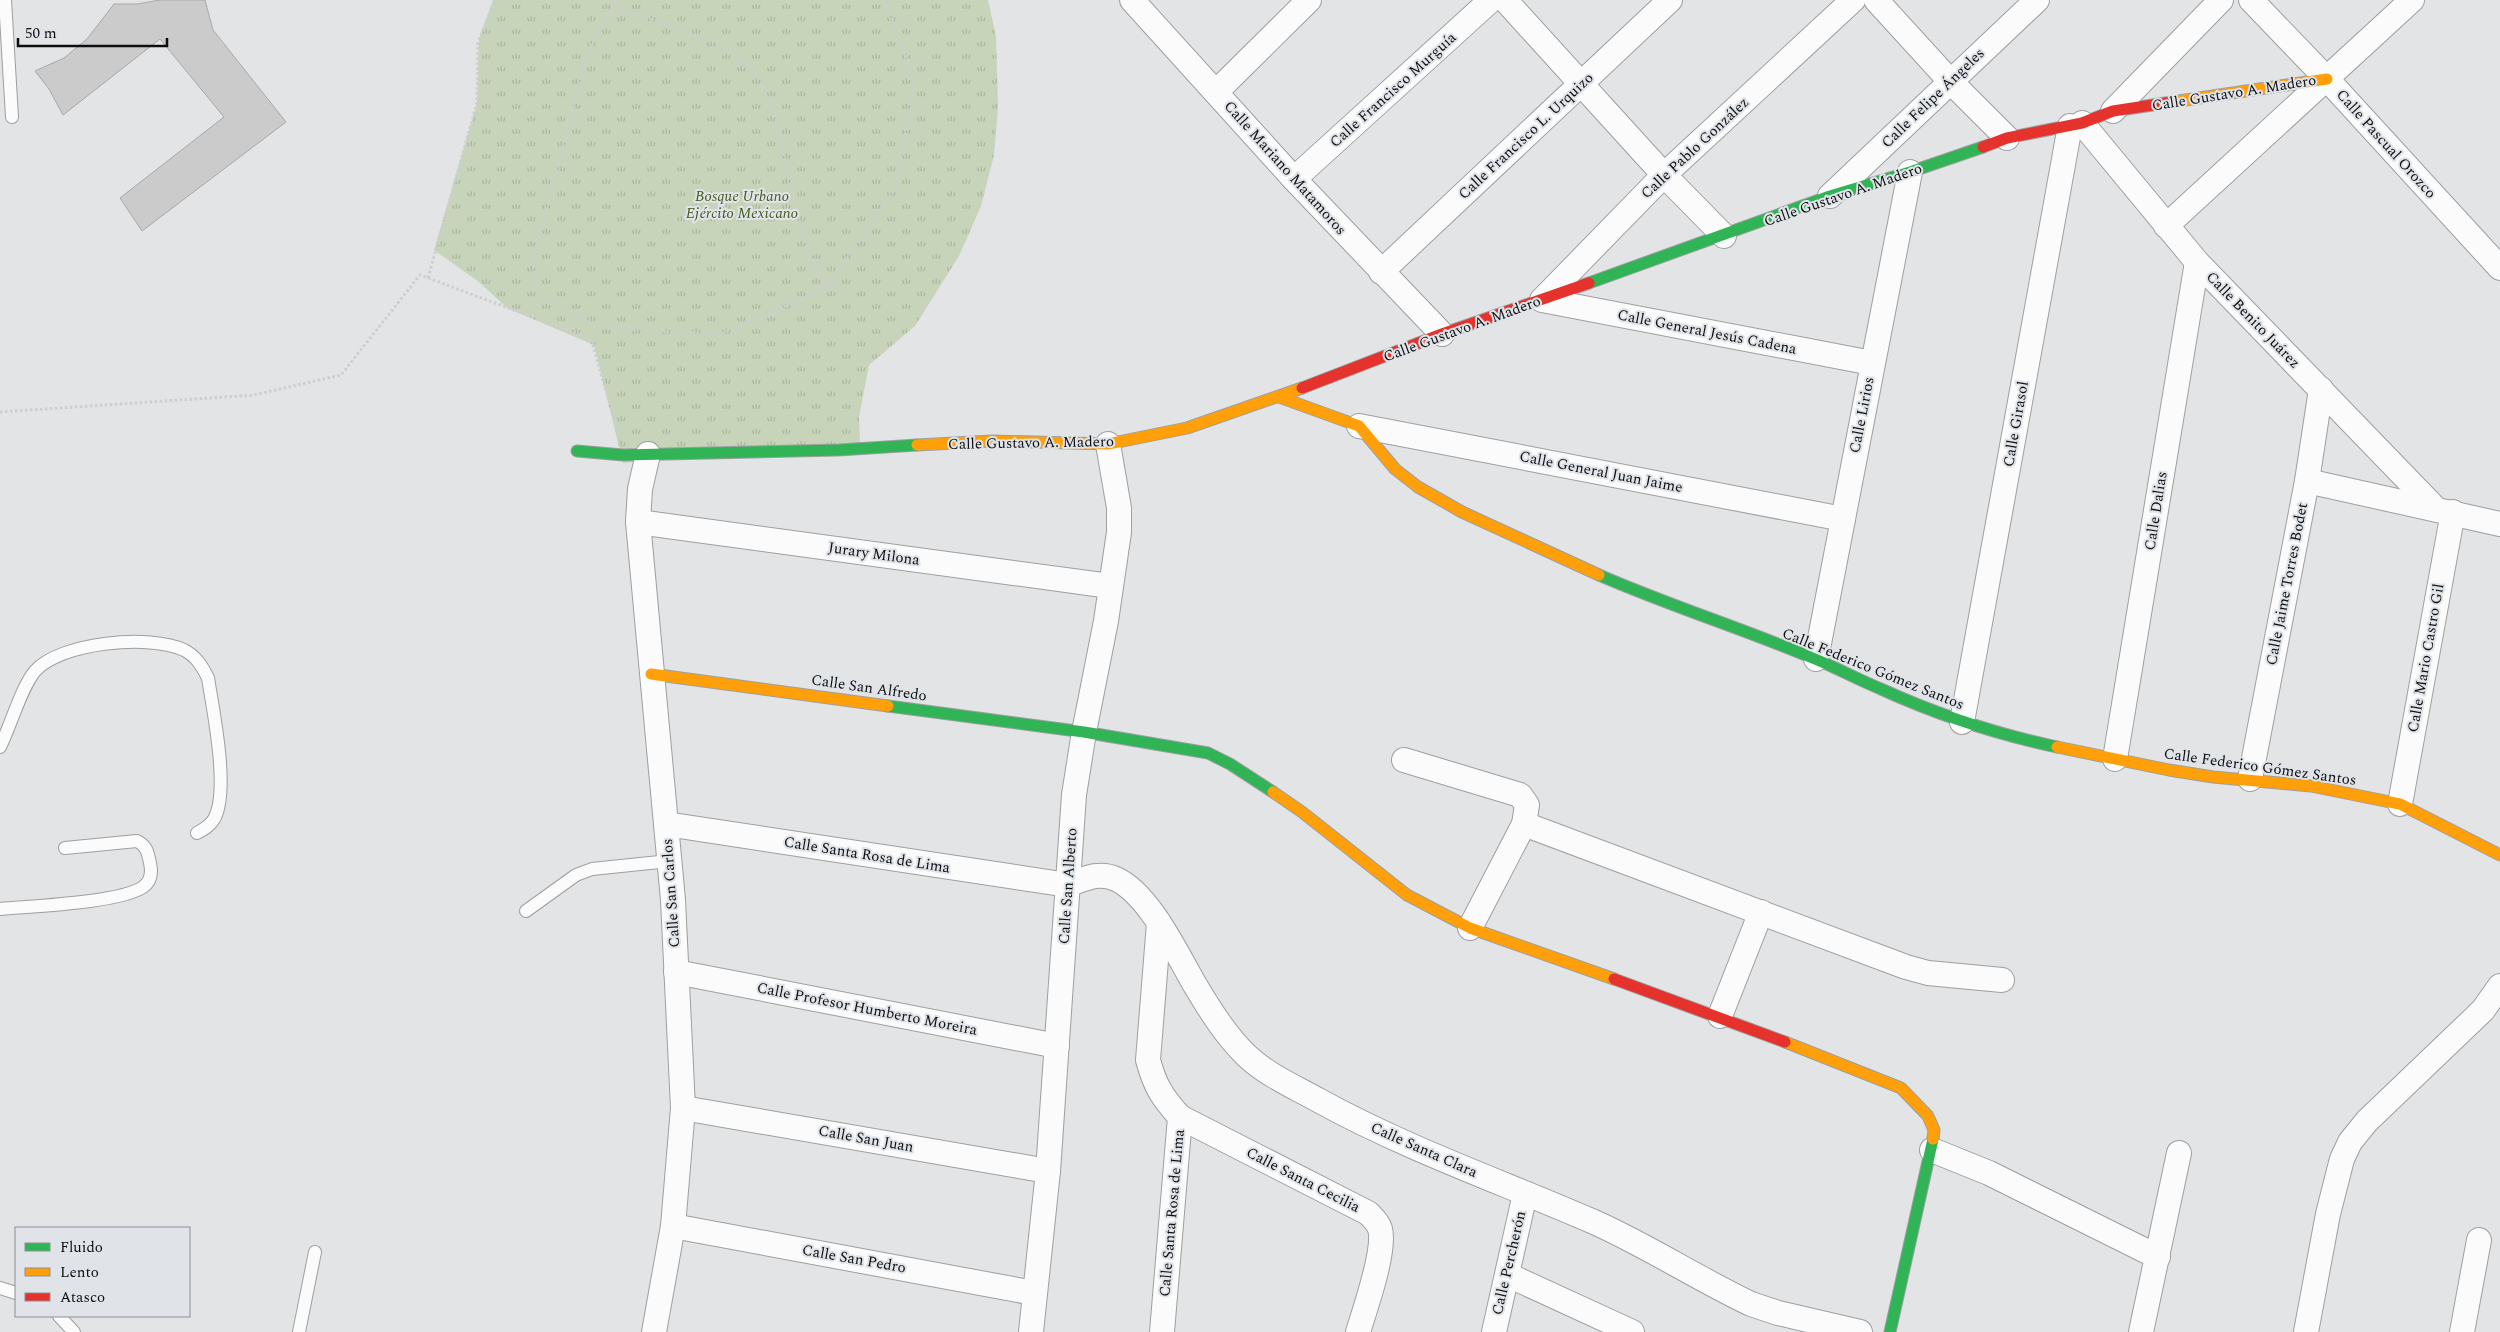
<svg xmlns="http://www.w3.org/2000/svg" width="2500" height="1332" viewBox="0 0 2500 1332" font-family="Spectral,serif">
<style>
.grass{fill:url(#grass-tufts)}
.building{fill:#cacbca;stroke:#a8a8a8}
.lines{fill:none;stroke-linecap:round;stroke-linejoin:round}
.lane-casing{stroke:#9d9fa1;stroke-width:14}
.street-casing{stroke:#9d9fa1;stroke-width:26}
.fast-casing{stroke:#9d9fa1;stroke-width:13}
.slow-casing{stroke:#9d9fa1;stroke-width:13}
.jam-casing{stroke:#9d9fa1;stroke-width:13}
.path{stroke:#cecece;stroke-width:3;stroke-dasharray:2.5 2.5;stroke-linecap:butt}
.lane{stroke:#fbfbfb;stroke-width:12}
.street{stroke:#fbfbfb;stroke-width:24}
.fast{stroke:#30b455;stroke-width:11}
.slow{stroke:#ff9f0a;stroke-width:11}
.jam{stroke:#e5322d;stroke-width:11}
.labels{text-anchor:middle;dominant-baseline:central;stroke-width:4;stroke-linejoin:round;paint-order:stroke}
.street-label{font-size:15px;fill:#0d0e10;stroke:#e0e4e8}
.park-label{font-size:15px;font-style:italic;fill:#435a1c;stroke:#e0e4e8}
</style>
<defs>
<pattern id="grass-tufts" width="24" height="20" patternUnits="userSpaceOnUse" patternTransform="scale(1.25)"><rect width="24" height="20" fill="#c7d4b9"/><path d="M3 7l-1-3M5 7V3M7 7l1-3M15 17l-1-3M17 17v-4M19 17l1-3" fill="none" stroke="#aab59e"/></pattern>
</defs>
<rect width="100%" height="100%" fill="#e2e4e6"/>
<polygon class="grass" points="493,0 988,0 996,36 998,107 994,155 981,206 959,256 915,326 869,365 859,417 860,443 623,463 594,345 507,308 479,282 434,250 477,103 479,39"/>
<polygon class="building" points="160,0 205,0 213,30 286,122 142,231 120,198 224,117 160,39 63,115 49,89 35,71 64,58 87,39 114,4 137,4"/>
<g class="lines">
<g class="lane-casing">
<g id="lane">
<polyline points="5,0 12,117"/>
<path d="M 0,747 C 11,725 21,688 35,671 C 61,642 150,634 184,650 C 196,656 202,666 208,678 C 213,710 230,791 214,819 C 210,826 204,829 197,833"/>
<path d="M 0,909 C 32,906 119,903 143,887 C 152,881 152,872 150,863 C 148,853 147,846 137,841 L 65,848"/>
<polyline points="526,911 576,875 592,869 669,861"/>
<polyline points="0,1288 16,1293"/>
<polyline points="59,1316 74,1332"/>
<polyline points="299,1332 315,1252"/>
</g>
</g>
<g class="street-casing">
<g id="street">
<polyline points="1132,0 1294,179 1442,334"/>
<polyline points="1505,0 1664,175 1724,236"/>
<polyline points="1876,0 1950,81 2007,138"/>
<polyline points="2251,0 2327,79 2500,268"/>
<polyline points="1216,92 1309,0"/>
<polyline points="2113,111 2221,0"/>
<polyline points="2082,123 2197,262 2435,508"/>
<polyline points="1294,179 1491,0"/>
<polyline points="1830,196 2037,0"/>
<polyline points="2166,226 2412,0"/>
<polyline points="1381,272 1670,0"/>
<polyline points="1543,299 1664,175 1853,0"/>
<polyline points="1542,300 1872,363"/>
<polyline points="1359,426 1843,519"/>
<polyline points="648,454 640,489 638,522 673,900 683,1108 673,1226 654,1332"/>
<polyline points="2307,481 2500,524"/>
<polyline points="638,522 1110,586"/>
<polyline points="1816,659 1910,172"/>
<polyline points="1962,722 2070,126"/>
<polyline points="2115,759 2197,262"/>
<polyline points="1404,760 1520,795 1527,805 1524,824 1470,928"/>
<polyline points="2250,779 2307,481 2321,389"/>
<polyline points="2400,804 2453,512"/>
<path d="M 666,824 L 1068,885 C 1084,879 1099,871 1116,879 C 1149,894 1177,954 1195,985 C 1210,1010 1226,1036 1247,1056 C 1267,1075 1295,1087 1318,1100 C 1407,1149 1502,1182 1594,1222 C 1648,1246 1698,1279 1751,1304 L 1778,1313 L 1860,1332"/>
<polyline points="1524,824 1906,967 1928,973 2002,980"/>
<path d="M 1159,923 L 1148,1060 C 1155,1086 1162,1097 1180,1117 L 1162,1332"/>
<polyline points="676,972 1057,1046"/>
<polyline points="1720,1016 1761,912"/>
<polyline points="683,1108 1048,1171"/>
<path d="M 1180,1117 L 1368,1213 C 1373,1218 1378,1222 1380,1229 C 1386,1250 1365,1309 1358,1332"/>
<polyline points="1932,1150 1989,1173 2158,1257"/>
<polyline points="673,1226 1034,1293"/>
<polyline points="1508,1275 1632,1332"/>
<polyline points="1031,1332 1048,1171 1074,795 1084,732 1106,621 1119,532 1119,508 1108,444"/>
<polyline points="1494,1332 1525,1194"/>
<polyline points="2141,1332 2179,1153"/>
<polyline points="2306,1332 2328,1214 2342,1159 2350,1142 2367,1121 2483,1010 2500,986"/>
<polyline points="2462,1332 2479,1240"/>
</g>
</g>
<g class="fast-casing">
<g id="fast">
<polyline points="1589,283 1830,196 1910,172 1983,147"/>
<polyline points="577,451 623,455 839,450 917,445"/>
<path d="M 1599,575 C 1670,606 1744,629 1815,659 C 1837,668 1859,680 1881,689 C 1938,715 1996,734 2057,747"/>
<polyline points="888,706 1084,732 1208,753 1230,764 1273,792"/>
<polyline points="1890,1332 1933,1139"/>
</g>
</g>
<g class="slow-casing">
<g id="slow">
<polyline points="2172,102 2327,79"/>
<polyline points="1279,397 1359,426 1395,469 1418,487 1462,512 1599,575"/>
<polyline points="917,445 992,441 1108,444 1187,428 1302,388"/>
<polyline points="651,674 888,706"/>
<polyline points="2057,747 2169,770 2213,777 2311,786 2400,804 2500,855"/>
<polyline points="1273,792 1302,812 1407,895 1470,928 1614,979"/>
<polyline points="1785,1042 1901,1088 1928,1116 1934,1130 1933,1139"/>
</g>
</g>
<g class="jam-casing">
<g id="jam">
<polyline points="1983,147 2007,138 2082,123 2113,111 2172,102"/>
<polyline points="1302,388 1442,334 1589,283"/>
<polyline points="1614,979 1785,1042"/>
</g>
</g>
<g class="path">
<polyline points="616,0 587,54 533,263 539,295 605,328 720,334 826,289 896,187 915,82 885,0"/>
<polyline points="613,6 725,47 760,78 776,120 801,234 826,289"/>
<polyline points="428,278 477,103 478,42 495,0"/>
<polyline points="0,412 254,395 341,375 420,275 591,339 618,432"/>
</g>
<use href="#lane" class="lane"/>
<use href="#street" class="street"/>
<use href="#fast" class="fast"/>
<use href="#slow" class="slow"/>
<use href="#jam" class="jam"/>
</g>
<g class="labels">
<g class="street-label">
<text transform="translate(1393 90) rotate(-42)">Calle Francisco Murguía</text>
<text transform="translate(2234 93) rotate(-9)">Calle Gustavo A. Madero</text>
<text transform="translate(1933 98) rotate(-44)">Calle Felipe Ángeles</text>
<text transform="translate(1526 136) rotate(-43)">Calle Francisco L. Urquizo</text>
<text transform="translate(2386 144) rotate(48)">Calle Pascual Orozco</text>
<text transform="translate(1695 148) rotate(-43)">Calle Pablo González</text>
<text transform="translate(1285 168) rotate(48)">Calle Mariano Matamoros</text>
<text transform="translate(1843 195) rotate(-19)">Calle Gustavo A. Madero</text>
<text transform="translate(2253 320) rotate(46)">Calle Benito Juárez</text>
<text transform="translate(1462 329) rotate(-20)">Calle Gustavo A. Madero</text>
<text transform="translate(1707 332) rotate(11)">Calle General Jesús Cadena</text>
<text transform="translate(1862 415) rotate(-79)">Calle Lirios</text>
<text transform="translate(2016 424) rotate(-80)">Calle Girasol</text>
<text transform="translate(1031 443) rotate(-1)">Calle Gustavo A. Madero</text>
<text transform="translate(1601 472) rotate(11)">Calle General Juan Jaime</text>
<text transform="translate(2156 511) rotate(-81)">Calle Dalias</text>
<text transform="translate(874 554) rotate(8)">Jurary Milona</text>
<text transform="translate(2287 584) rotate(-79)">Calle Jaime Torres Bodet</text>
<text transform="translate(2426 658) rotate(-80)">Calle Mario Castro Gil</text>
<text transform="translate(1873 669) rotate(22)">Calle Federico Gómez Santos</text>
<text transform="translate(869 688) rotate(8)">Calle San Alfredo</text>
<text transform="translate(2260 767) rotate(8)">Calle Federico Gómez Santos</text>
<text transform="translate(867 855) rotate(9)">Calle Santa Rosa de Lima</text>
<text transform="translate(1068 886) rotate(-86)">Calle San Alberto</text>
<text transform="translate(671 893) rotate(-94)">Calle San Carlos</text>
<text transform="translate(867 1009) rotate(11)">Calle Profesor Humberto Moreira</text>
<text transform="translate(866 1139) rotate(10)">Calle San Juan</text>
<text transform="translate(1424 1150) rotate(24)">Calle Santa Clara</text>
<text transform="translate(1303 1180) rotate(27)">Calle Santa Cecilia</text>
<text transform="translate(1172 1213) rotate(-85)">Calle Santa Rosa de Lima</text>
<text transform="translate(854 1259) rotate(10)">Calle San Pedro</text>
<text transform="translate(1509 1263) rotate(-77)">Calle Percherón</text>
</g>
<g class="park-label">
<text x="742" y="196">Bosque Urbano<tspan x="742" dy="17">Ejército Mexicano</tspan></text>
</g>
</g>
<rect x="15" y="1227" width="175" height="90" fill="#e0e4e8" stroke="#8c8e92"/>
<rect x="25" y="1243" width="25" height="8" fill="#30b455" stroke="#8c8e92"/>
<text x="60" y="1252" font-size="15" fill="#0d0e10">Fluido</text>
<rect x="25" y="1268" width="25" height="8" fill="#ff9f0a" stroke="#8c8e92"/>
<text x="60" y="1277" font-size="15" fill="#0d0e10">Lento</text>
<rect x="25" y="1293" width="25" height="8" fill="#e5322d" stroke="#8c8e92"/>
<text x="60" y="1302" font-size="15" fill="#0d0e10">Atasco</text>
<path d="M18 38v8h149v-8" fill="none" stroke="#0d0e10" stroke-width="2.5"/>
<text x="25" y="38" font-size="15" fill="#0d0e10" stroke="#e0e4e8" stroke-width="4" paint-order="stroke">50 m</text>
</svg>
